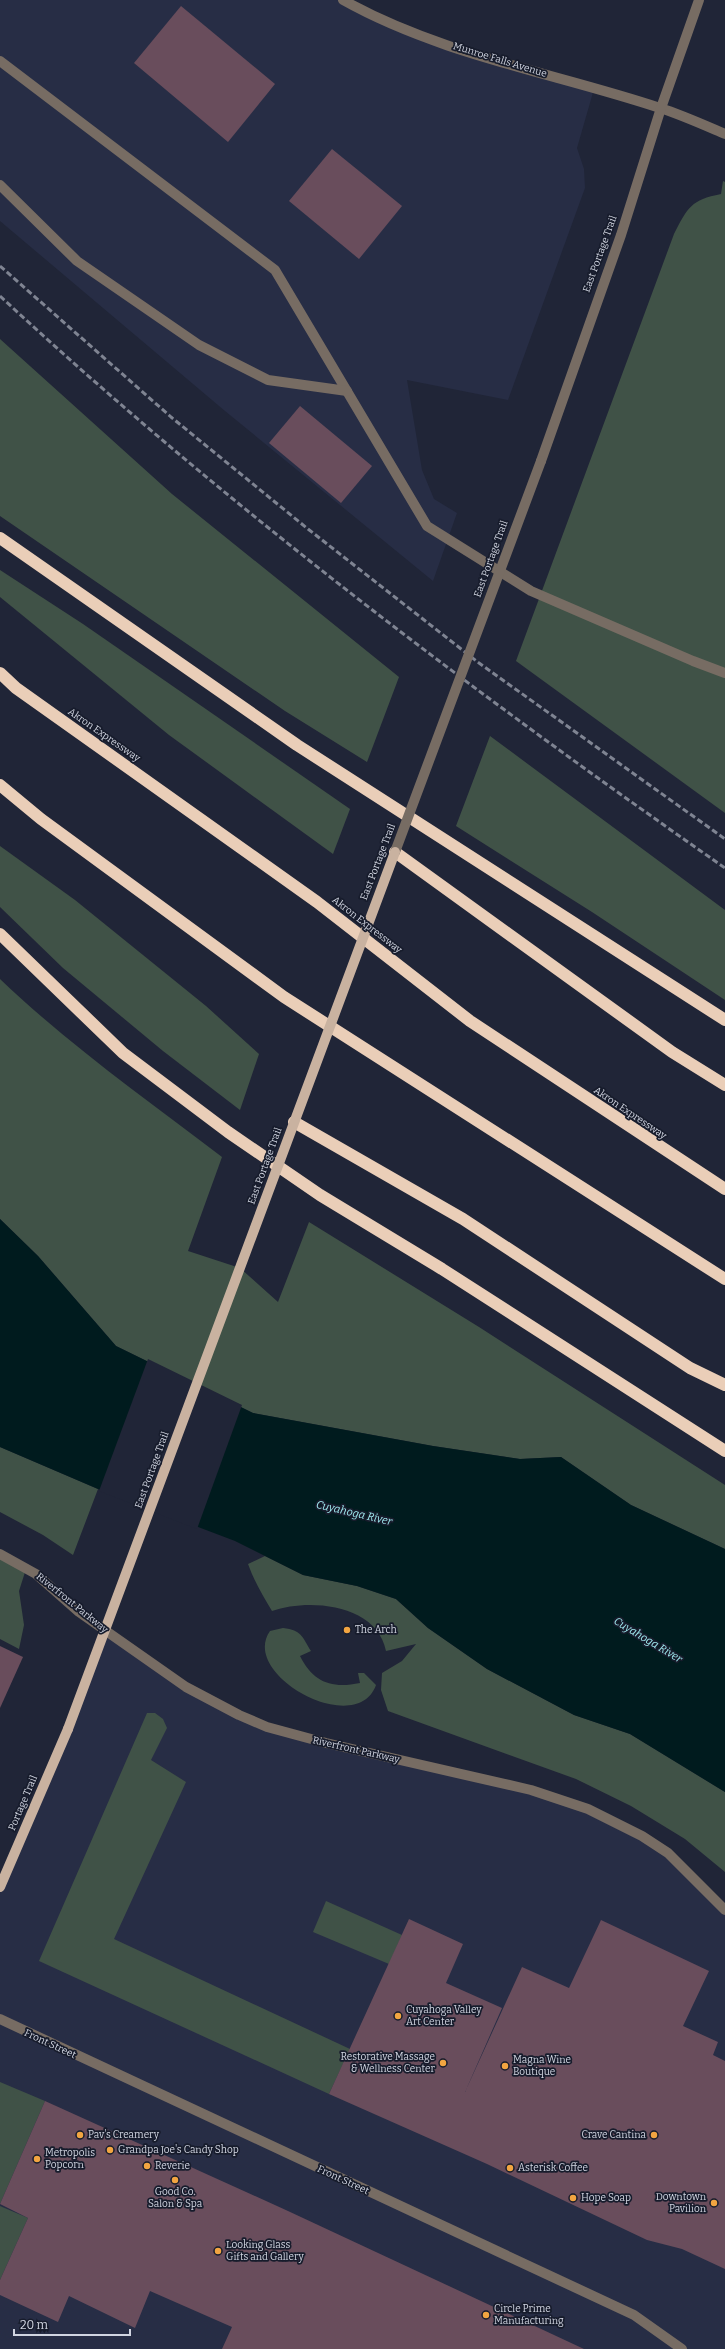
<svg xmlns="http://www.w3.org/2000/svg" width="725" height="2349" viewBox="0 0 725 2349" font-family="Bitter,serif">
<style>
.built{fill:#272d45}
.green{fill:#405247}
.water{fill:#001b1e}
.pier{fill:#202537}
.building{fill:#694d5c}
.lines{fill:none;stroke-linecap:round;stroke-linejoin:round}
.minor{stroke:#776c63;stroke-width:10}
.major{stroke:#c9b2a0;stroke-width:10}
.highway{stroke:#eaceb8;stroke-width:12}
.rail{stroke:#7f8492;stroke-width:3;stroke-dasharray:6 3;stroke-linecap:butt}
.minor-bridge{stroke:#776c63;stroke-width:10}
.major-bridge{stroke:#c9b2a0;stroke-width:10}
.poi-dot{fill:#f2a541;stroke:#171c2c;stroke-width:1.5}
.labels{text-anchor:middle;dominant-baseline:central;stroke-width:3.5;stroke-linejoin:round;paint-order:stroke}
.street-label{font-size:10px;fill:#d1d5e1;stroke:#171c2c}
.poi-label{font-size:10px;fill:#d1d5e1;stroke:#171c2c;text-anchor:start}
.water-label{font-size:11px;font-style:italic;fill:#a0eaf0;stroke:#171c2c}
</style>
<rect width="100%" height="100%" fill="#202537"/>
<g class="built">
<polygon points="0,0 343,0 455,47 594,89 577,148 584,169 585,188 508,400 407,380 422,470 434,499 457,513 433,581 225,411 0,221"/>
<polygon points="102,1628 186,1687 267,1727 531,1790 642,1836 725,1910 725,2349 0,2349 0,1887 68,1729"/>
</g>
<g class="green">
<path d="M 723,181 L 725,182 L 725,813 L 516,661 L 674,234 C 688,207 691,200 721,194 Z"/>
<polygon points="0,339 172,494 399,677 367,762 285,711 0,516"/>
<polygon points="0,570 83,624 350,809 333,854 169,735 0,597"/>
<polygon points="490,736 725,910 725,1000 592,912 456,826"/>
<polygon points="0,846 75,900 206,1006 259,1054 240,1110 163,1051 63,968 0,907"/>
<path d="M 0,979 C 68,1044 147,1100 222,1157 L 188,1251 L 240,1268 L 278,1302 L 309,1222 L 479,1327 L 725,1485 L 725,1549 L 631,1505 L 561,1457 L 520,1459 L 433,1446 L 253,1413 L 116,1346 L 38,1256 L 0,1219 Z"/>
<polygon points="0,1447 98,1489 73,1555 43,1535 0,1512"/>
<polygon points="0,1554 26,1569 19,1591 24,1625 19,1649 0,1639"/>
<path d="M 265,1556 L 303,1575 L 357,1586 L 396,1599 L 428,1628 L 487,1669 L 574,1715 L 630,1734 L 725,1792 L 725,1872 L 685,1839 L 631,1806 L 576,1779 L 388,1711 L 381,1690 L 382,1673 L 402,1661 L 416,1644 L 386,1651 C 377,1604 309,1598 272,1611 C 263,1596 254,1581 248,1564 Z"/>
<path d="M 283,1628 C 302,1630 302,1637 311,1651 L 300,1656 C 313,1682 331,1689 360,1683 L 358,1673 L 364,1673 L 376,1685 C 357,1739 239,1675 270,1631 Z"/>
<polygon points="147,1713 155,1713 163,1719 167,1728 151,1760 186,1782 114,1939 350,2049 329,2094 39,1961"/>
<polygon points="326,1901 402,1935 389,1964 313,1932"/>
<polygon points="0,2082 45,2101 0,2204"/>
<polygon points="0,2206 28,2218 0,2280"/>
</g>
<polygon class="water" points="0,1219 38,1256 116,1346 253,1413 433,1446 520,1459 561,1457 631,1505 725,1549 725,1792 630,1734 574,1715 487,1669 428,1628 396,1599 357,1586 303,1575 235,1541 98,1489 0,1447"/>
<polygon class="pier" points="148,1359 242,1405 197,1529 99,1491"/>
<g class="building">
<polygon points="181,6 275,84 228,142 134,63"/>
<polygon points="332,149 402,206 359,259 289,201"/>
<polygon points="300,406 372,466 341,503 269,443"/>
<polygon points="0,1646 23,1657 0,1708"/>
<polygon points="409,1919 463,1944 446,1983 502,2008 465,2092 522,1967 569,1988 601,1920 709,1971 683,2026 718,2042 713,2055 725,2061 725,2269 682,2249 647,2240 487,2164 329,2094"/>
<polygon points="45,2101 288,2211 584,2349 222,2349 232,2327 150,2291 135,2328 69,2296 58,2322 0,2295 0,2280 28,2218 0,2204"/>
</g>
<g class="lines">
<g class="minor">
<path d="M 343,0 C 441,55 555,73 660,108 C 682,115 704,125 725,134"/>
<polyline points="0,61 275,270 427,526 531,591 693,661 725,673"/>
<polyline points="0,185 77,261 199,345 268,380 347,391"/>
<polyline points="541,461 621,235 661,108 699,0"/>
<polyline points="0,1554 36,1574 79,1612 186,1687 239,1715 267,1727 326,1743 531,1790 588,1809 642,1836 668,1853 725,1910"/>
<polyline points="0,2019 634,2315 682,2349"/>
</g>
<polyline class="major" points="0,1887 68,1729"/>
<g class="highway">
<polyline points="0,538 297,745 725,1020"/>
<polyline points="0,673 16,688 317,902 470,1021 725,1189"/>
<polyline points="0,785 41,819 284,997 725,1279"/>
<polyline points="395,852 672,1052 725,1085"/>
<polyline points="0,934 123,1053 228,1132 320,1195 442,1269 725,1451"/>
<polyline points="294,1122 463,1219 690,1368 725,1385"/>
</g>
<g class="rail">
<polyline points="0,266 171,417 308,529 479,663 725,839"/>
<path d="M 0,296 C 226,506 473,692 725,868"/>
</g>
<polyline class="minor-bridge" points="395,852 541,461"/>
<polyline class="major-bridge" points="68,1729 395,852"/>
</g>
<g class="poi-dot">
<circle cx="347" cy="1630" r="4"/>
<circle cx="398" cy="2016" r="4"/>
<circle cx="443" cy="2063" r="4"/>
<circle cx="505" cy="2066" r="4"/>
<circle cx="80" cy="2135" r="4"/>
<circle cx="654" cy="2135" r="4"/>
<circle cx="110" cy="2150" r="4"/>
<circle cx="37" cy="2159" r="4"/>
<circle cx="147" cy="2166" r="4"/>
<circle cx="510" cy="2168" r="4"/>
<circle cx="175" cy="2180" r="4"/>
<circle cx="573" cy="2198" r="4"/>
<circle cx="714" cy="2203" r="4"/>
<circle cx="218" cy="2251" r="4"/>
<circle cx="486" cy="2315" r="4"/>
</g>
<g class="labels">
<g class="street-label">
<text transform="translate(500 60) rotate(17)">Munroe Falls Avenue</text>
<text transform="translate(600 254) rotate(-70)">East Portage Trail</text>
<text transform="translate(491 559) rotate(-70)">East Portage Trail</text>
<text transform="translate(104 735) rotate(35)">Akron Expressway</text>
<text transform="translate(378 862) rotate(-69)">East Portage Trail</text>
<text transform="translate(367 925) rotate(38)">Akron Expressway</text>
<text transform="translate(630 1113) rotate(34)">Akron Expressway</text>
<text transform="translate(265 1166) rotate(-70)">East Portage Trail</text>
<text transform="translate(152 1470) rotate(-70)">East Portage Trail</text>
<text transform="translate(72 1603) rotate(39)">Riverfront Parkway</text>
<text transform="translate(356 1750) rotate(13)">Riverfront Parkway</text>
<text transform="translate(23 1803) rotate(-67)">Portage Trail</text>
<text transform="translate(50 2044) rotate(25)">Front Street</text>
<text transform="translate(343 2180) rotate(25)">Front Street</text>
</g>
<g class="poi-label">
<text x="355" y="1630">The Arch</text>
<text x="406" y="2010">Cuyahoga Valley<tspan x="406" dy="12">Art Center</tspan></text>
<text x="435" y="2057" text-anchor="end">Restorative Massage<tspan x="435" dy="12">&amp; Wellness Center</tspan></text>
<text x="513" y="2060">Magna Wine<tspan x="513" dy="12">Boutique</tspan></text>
<text x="88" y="2135">Pav's Creamery</text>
<text x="646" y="2135" text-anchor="end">Crave Cantina</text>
<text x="118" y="2150">Grandpa Joe's Candy Shop</text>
<text x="45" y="2153">Metropolis<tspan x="45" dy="12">Popcorn</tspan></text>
<text x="155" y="2166">Reverie</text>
<text x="518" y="2168">Asterisk Coffee</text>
<text x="175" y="2192" text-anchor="middle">Good Co.<tspan x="175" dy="12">Salon &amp; Spa</tspan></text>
<text x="706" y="2197" text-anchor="end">Downtown<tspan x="706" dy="12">Pavilion</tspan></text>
<text x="581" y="2198">Hope Soap</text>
<text x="226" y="2245">Looking Glass<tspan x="226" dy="12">Gifts and Gallery</tspan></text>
<text x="494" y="2309">Circle Prime<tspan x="494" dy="12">Manufacturing</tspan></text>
</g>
<g class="water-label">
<text transform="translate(354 1513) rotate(13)">Cuyahoga River</text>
<text transform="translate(648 1640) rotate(31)">Cuyahoga River</text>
</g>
</g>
<path d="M14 2329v6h116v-6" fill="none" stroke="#d1d5e1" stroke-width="2"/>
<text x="20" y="2329" font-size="12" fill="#d1d5e1" stroke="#171c2c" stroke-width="3" paint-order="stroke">20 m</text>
</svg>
